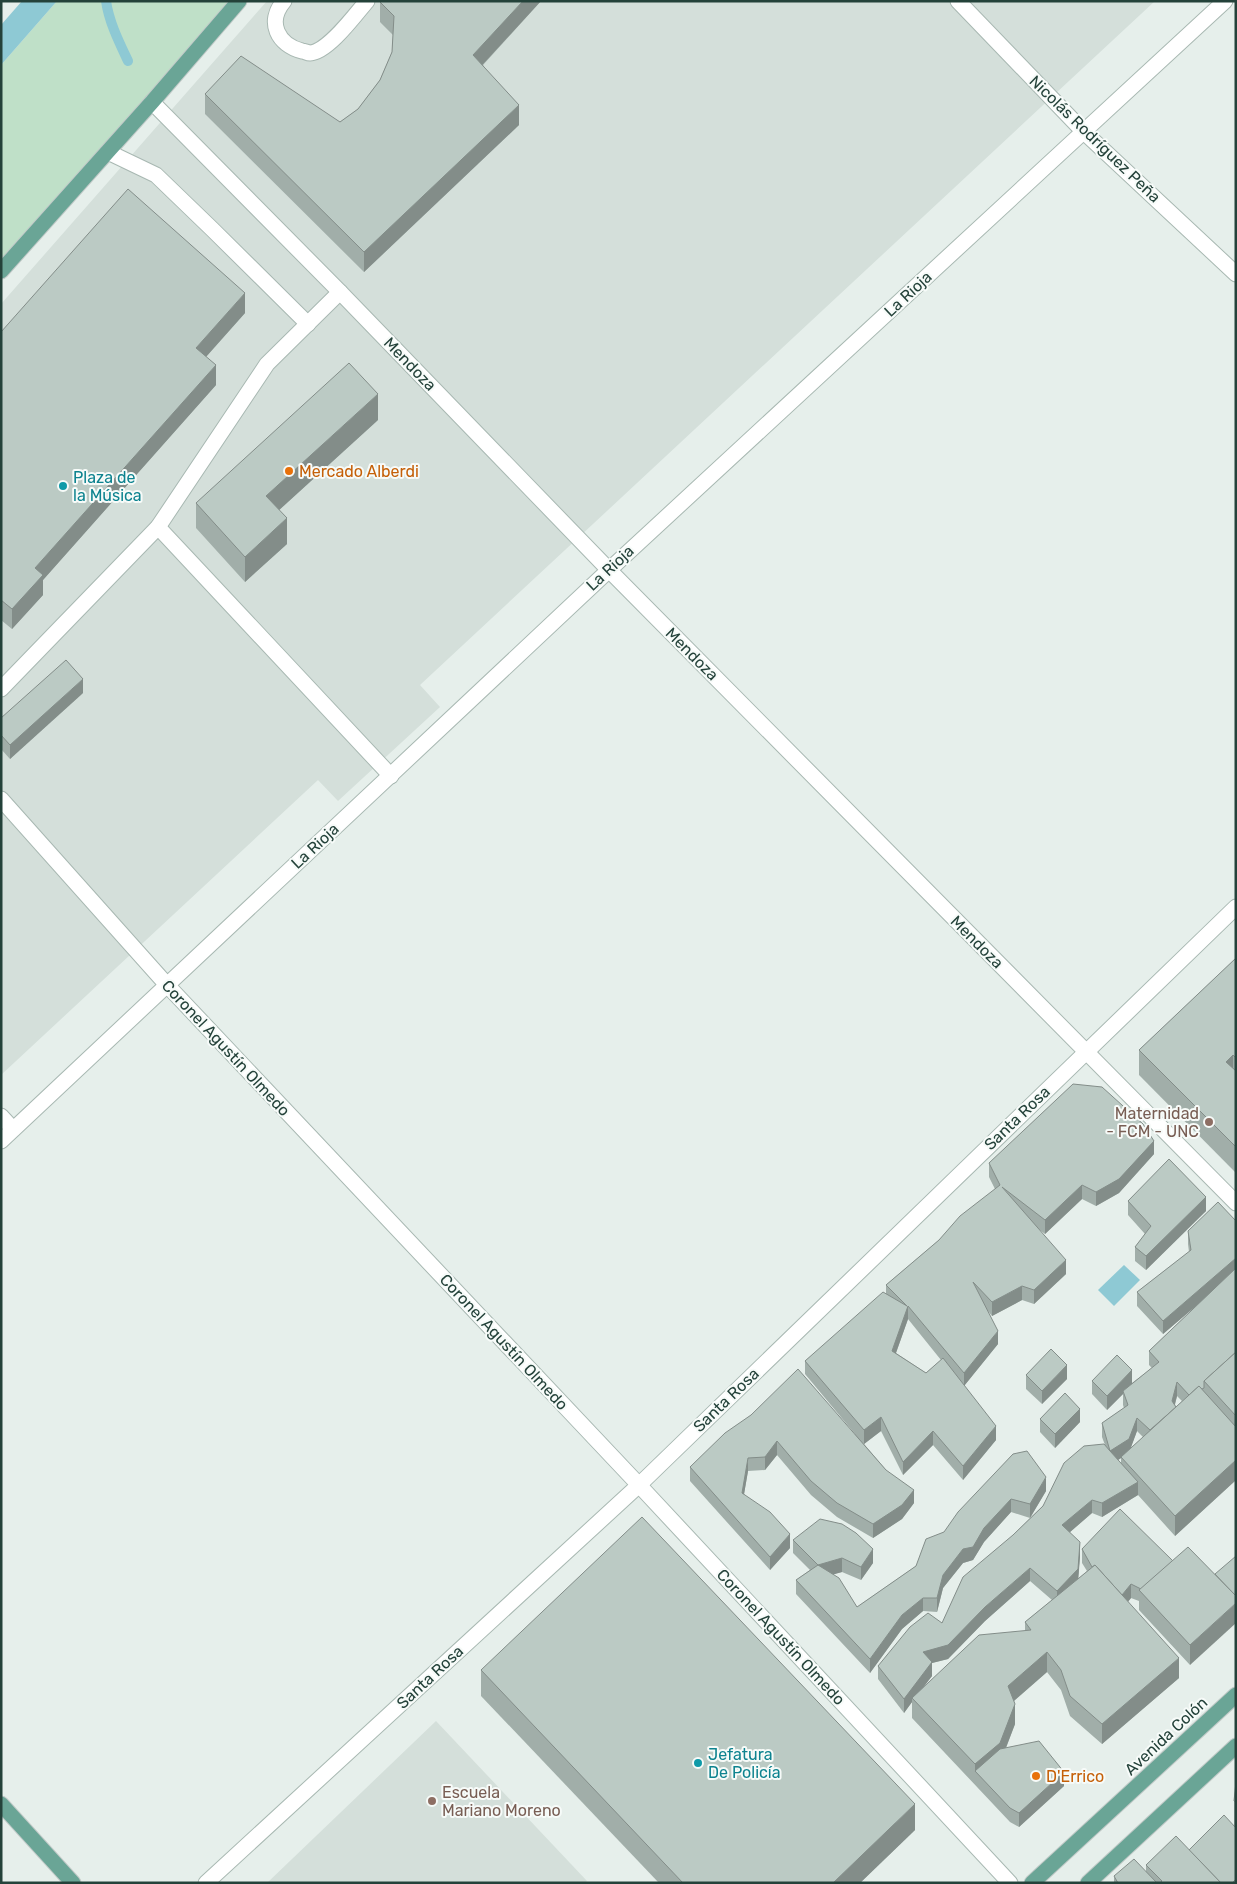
<svg xmlns="http://www.w3.org/2000/svg" width="1237" height="1884" viewBox="0 0 1237 1884" font-family="Rubik,sans-serif">
<style>
.built{fill:#d4dfda}
.green{fill:#bfe0c8}
.water{fill:#8ec9d4}
.lines{fill:none;stroke-linecap:round;stroke-linejoin:round}
.stream{stroke:#8ec9d4;stroke-width:10}
.minor-casing{stroke:#a8b8b2;stroke-width:17}
.major-casing{stroke:#c2cac8;stroke-width:17}
.minor{stroke:#fff;stroke-width:15}
.major{stroke:#6aa596;stroke-width:15}
.wall{fill:#a1aea9;fill-rule:evenodd}
.shaded-wall{fill:#838d89}
.building{fill:#bbcac4;stroke:#838d89}
.food-dot{fill:#e8710a;stroke:#f7fbf9;stroke-width:2}
.culture-dot{fill:#0f9aa8;stroke:#f7fbf9;stroke-width:2}
.education-dot{fill:#8d6e63;stroke:#f7fbf9;stroke-width:2}
.labels{text-anchor:middle;dominant-baseline:central;stroke-width:4;stroke-linejoin:round;paint-order:stroke}
.street-label{font-size:16px;fill:#24423a;stroke:#f7fbf9}
.food-label{font-size:16px;fill:#c56008;stroke:#f7fbf9;text-anchor:start}
.culture-label{font-size:16px;fill:#0d838f;stroke:#f7fbf9;text-anchor:start}
.education-label{font-size:16px;fill:#785e54;stroke:#f7fbf9;text-anchor:end}
</style>
<rect width="100%" height="100%" fill="#e6efeb"/>
<g class="built">
<polygon points="267,1 1155,1 420,685 440,707 338,801 318,780 1,1075 1,304"/>
<polygon points="436,1721 587,1881 585,1883 267,1883"/>
</g>
<polygon class="green" points="57,1 239,1 1,271 1,65"/>
<g class="water">
<polygon points="22,1 57,1 1,65 1,25"/>
<polygon points="1124,1265 1140,1280 1114,1306 1098,1290"/>
</g>
<g class="lines">
<path class="stream" d="M 106,1 C 109,22 119,42 128,61"/>
<g class="minor-casing">
<g id="minor">
<path d="M 284,1 C 266,22 278,45 302,51 C 305,51 307,53 310,53 C 328,52 355,15 367,1"/>
<polyline points="958,1 1084,132 1236,274"/>
<polyline points="152,102 340,292 609,570 1236,1203"/>
<polyline points="108,152 156,175 212,229 308,324"/>
<polyline points="158,527 391,776"/>
<polyline points="1,689 158,527 267,364 340,292"/>
<polyline points="1,799 167,985 639,1485 1010,1883"/>
<polyline points="1,1116 13,1129"/>
<polyline points="1,1141 609,570 1225,1"/>
<polyline points="206,1883 639,1485 1236,907"/>
</g>
</g>
<g class="major-casing">
<g id="major">
<polyline points="1,271 152,102 239,1"/>
<polyline points="1,1804 73,1883"/>
<polyline points="1032,1883 1236,1695"/>
<polyline points="1088,1883 1236,1746"/>
</g>
</g>
<use href="#minor" class="minor"/>
<use href="#major" class="major"/>
</g>
<g class="wall">
<polygon points="541,1 483,65 519,125 364,272 205,114 205,94 340,122 358,109 380,80 392,52 393,35 380,22 380,2"/>
<polygon points="245,313 206,357 216,385 43,580 43,595 12,629 1,620 1,332"/>
<polygon points="378,420 279,510 287,544 245,582 196,528 196,503"/>
<polygon points="83,693 10,759 1,749 1,718"/>
<polygon points="1236,958 1236,1173 1139,1075 1139,1050"/>
<path d="M 1154,1154 L 1119,1193 L 1096,1206 L 1082,1199 L 1045,1234 L 1037,1228 L 1066,1274 L 1034,1304 L 1022,1300 L 992,1316 L 988,1311 L 998,1344 L 964,1386 L 996,1440 L 963,1480 L 933,1445 L 903,1475 L 881,1431 L 864,1444 L 914,1503 L 902,1519 L 873,1538 L 837,1517 L 811,1495 L 777,1455 L 765,1470 L 748,1471 L 744,1494 L 790,1548 L 770,1570 L 690,1481 L 690,1467 L 751,1415 L 855,1434 L 805,1374 L 805,1361 L 886,1294 L 886,1285 L 939,1240 L 995,1189 L 989,1177 L 989,1163 ZM 908,1319 L 941,1360 L 926,1373 L 896,1353 Z"/>
<polygon points="1128,1201 1206,1211 1146,1270 1135,1261 1135,1247 1145,1234 1128,1215"/>
<path d="M 1236,1221 L 1236,1480 L 1175,1536 L 1138,1495 L 1102,1517 L 1092,1513 L 1070,1532 L 1080,1556 L 1078,1579 L 1087,1571 L 1082,1563 L 1082,1549 L 1173,1561 L 1215,1574 L 1190,1665 L 1139,1610 L 1139,1601 L 1131,1598 L 1128,1602 L 1179,1678 L 1102,1744 L 1070,1716 L 1061,1690 L 1047,1672 L 1014,1701 L 1015,1724 L 1006,1748 L 1064,1786 L 1019,1827 L 1010,1822 L 912,1718 L 912,1702 L 904,1713 L 878,1679 L 878,1666 L 942,1623 L 1013,1535 L 1105,1445 L 1102,1437 L 1102,1423 L 1124,1408 L 1123,1405 L 1123,1394 L 1107,1410 L 1092,1394 L 1092,1381 L 1132,1383 L 1152,1368 L 1149,1365 L 1149,1351 L 1198,1304 L 1163,1334 L 1137,1306 L 1137,1292 L 1189,1252 L 1188,1244 L 1188,1231 ZM 1177,1396 L 1182,1401 L 1176,1407 L 1175,1405 ZM 1137,1431 L 1143,1437 L 1130,1449 ZM 1121,1458 L 1121,1463 L 1118,1460 ZM 1030,1581 L 1052,1600 L 1025,1622 L 1025,1631 L 922,1688 L 932,1676 L 932,1663 L 948,1659 L 985,1621 Z"/>
<polygon points="1026,1375 1067,1379 1042,1404 1026,1389"/>
<polygon points="1040,1419 1080,1422 1055,1448 1040,1432"/>
<polygon points="1013,1454 1046,1491 1030,1518 1011,1512 984,1542 973,1560 963,1563 943,1588 937,1612 923,1611 902,1629 870,1673 796,1594 796,1580 810,1570 793,1553 793,1540 873,1563 861,1580 842,1572 833,1574 857,1607 916,1566"/>
<polygon points="481,1670 915,1830 860,1883 659,1883 481,1696"/>
<polygon points="1236,1782 1236,1883 1114,1883 1114,1876 1146,1871 1146,1865 1189,1850 1234,1826 1234,1801"/>
</g>
<g class="shaded-wall">
<polygon points="523,1 541,1 473,75 473,55"/>
<polygon points="519,105 519,125 364,272 364,252"/>
<polygon points="245,293 245,313 196,368 196,348"/>
<polygon points="216,365 216,385 43,580 43,595 12,629 12,609 35,568"/>
<polygon points="378,394 378,420 266,522 266,496"/>
<polygon points="287,518 287,544 245,582 245,557"/>
<polygon points="83,679 83,693 10,759 10,745"/>
<polygon points="1233,1055 1233,1081 1226,1062"/>
<polygon points="1154,1141 1154,1154 1119,1193 1096,1206 1096,1192"/>
<polygon points="1082,1185 1082,1199 1045,1234 1045,1220"/>
<polygon points="1206,1197 1206,1211 1146,1270 1146,1256"/>
<polygon points="1236,1258 1236,1272 1163,1334 1163,1321"/>
<polygon points="1066,1260 1066,1274 1034,1304 1034,1290"/>
<polygon points="1022,1286 1022,1300 992,1316 992,1302"/>
<polygon points="908,1306 908,1319 892,1364 892,1351"/>
<polygon points="998,1331 998,1344 964,1386 964,1373"/>
<polygon points="1067,1365 1067,1379 1042,1404 1042,1391"/>
<polygon points="1132,1370 1132,1384 1123,1391 1123,1394 1107,1410 1107,1396"/>
<polygon points="1177,1382 1177,1396 1172,1414 1172,1401"/>
<polygon points="1080,1409 1080,1422 1055,1448 1055,1434"/>
<polygon points="881,1417 881,1431 864,1444 864,1430"/>
<polygon points="1137,1418 1137,1431 1129,1453 1110,1465 1110,1451"/>
<polygon points="996,1426 996,1440 963,1480 963,1466"/>
<polygon points="933,1431 933,1445 903,1475 903,1462"/>
<polygon points="777,1441 777,1455 765,1470 765,1457"/>
<polygon points="748,1458 748,1471 742,1506 742,1493"/>
<polygon points="1236,1460 1236,1480 1175,1536 1175,1516"/>
<polygon points="1046,1477 1046,1491 1030,1518 1030,1504"/>
<polygon points="1138,1482 1138,1495 1102,1517 1102,1503"/>
<polygon points="914,1490 914,1503 902,1519 873,1538 873,1524"/>
<polygon points="1011,1499 1011,1512 984,1542 973,1560 963,1563 943,1588 937,1612 937,1598 943,1575 963,1549 984,1528"/>
<polygon points="1092,1500 1092,1513 1062,1539 1062,1525"/>
<polygon points="790,1534 790,1548 770,1570 770,1557"/>
<polygon points="1080,1542 1080,1556 1078,1583 1057,1605 1057,1591"/>
<polygon points="873,1549 873,1563 861,1580 861,1567"/>
<polygon points="842,1558 842,1572 818,1579 818,1565"/>
<polygon points="1030,1568 1030,1581 985,1621 948,1659 932,1663 932,1676 914,1700 912,1698 912,1702 904,1713 904,1699 923,1652 985,1607"/>
<polygon points="1131,1584 1131,1598 1119,1612 1119,1599"/>
<polygon points="923,1598 923,1611 902,1629 870,1673 870,1659 902,1615"/>
<polygon points="1236,1603 1236,1623 1190,1665 1190,1645"/>
<polygon points="1047,1652 1047,1672 1008,1706 1008,1686"/>
<polygon points="1179,1658 1179,1678 1102,1744 1102,1724"/>
<polygon points="1015,1704 1015,1724 1000,1763 975,1771 975,1764"/>
<polygon points="1064,1772 1064,1786 1019,1827 1019,1813"/>
<polygon points="915,1804 915,1830 860,1883 833,1883"/>
</g>
<g class="building">
<polygon points="380,1 523,1 473,55 519,105 364,252 205,94 241,56 340,122 358,109 380,80 392,52 394,16 380,2"/>
<polygon points="128,189 245,293 196,348 216,365 35,568 43,575 12,609 1,600 1,332"/>
<polygon points="349,363 378,394 266,496 287,518 245,557 196,503"/>
<polygon points="66,660 83,679 10,745 1,735 1,718"/>
<polygon points="1236,958 1236,1058 1233,1055 1226,1062 1236,1071 1236,1147 1139,1050"/>
<polygon points="1073,1084 1102,1087 1143,1124 1154,1141 1119,1179 1096,1192 1082,1185 1045,1220 1002,1187 1066,1260 1034,1290 1022,1286 992,1302 973,1282 998,1331 964,1373 908,1306 892,1351 926,1373 943,1358 996,1426 963,1466 933,1431 903,1462 881,1417 864,1430 805,1361 883,1292 907,1306 886,1285 939,1240 960,1216 1000,1185 989,1163"/>
<polygon points="1169,1159 1206,1197 1146,1256 1135,1247 1151,1226 1128,1201"/>
<polygon points="1218,1202 1236,1221 1236,1258 1163,1321 1137,1292 1191,1250 1188,1231"/>
<polygon points="1236,1268 1236,1352 1204,1381 1204,1388 1202,1389 1199,1386 1189,1395 1177,1382 1172,1401 1176,1407 1150,1430 1137,1418 1129,1439 1110,1451 1138,1482 1102,1503 1092,1500 1062,1525 1080,1542 1078,1569 1057,1591 1030,1568 985,1607 948,1645 923,1652 932,1662 904,1699 878,1666 910,1627 928,1613 942,1623 963,1577 1013,1535 1043,1506 1064,1463 1084,1446 1104,1444 1110,1451 1102,1423 1128,1405 1123,1391 1159,1362 1149,1351"/>
<polygon points="1051,1349 1067,1365 1042,1391 1026,1375"/>
<polygon points="1236,1352 1236,1416 1204,1381"/>
<polygon points="1117,1355 1132,1370 1107,1396 1092,1381"/>
<polygon points="798,1369 886,1470 914,1490 902,1505 873,1524 837,1503 811,1481 777,1441 765,1457 748,1458 742,1493 770,1512 790,1534 770,1557 690,1467 725,1433 751,1415"/>
<polygon points="1199,1386 1236,1427 1236,1460 1175,1516 1121,1457"/>
<polygon points="1065,1393 1080,1409 1055,1434 1040,1419"/>
<polygon points="1027,1451 1046,1477 1030,1504 1011,1499 984,1528 973,1547 963,1549 943,1575 937,1598 923,1598 902,1615 870,1659 796,1580 818,1565 793,1540 820,1519 842,1524 856,1533 873,1549 861,1567 842,1558 818,1565 839,1578 857,1607 916,1566 926,1539 944,1532 958,1512 1013,1454"/>
<polygon points="1120,1509 1173,1561 1141,1589 1131,1584 1122,1595 1095,1565 1092,1567 1082,1549"/>
<polygon points="642,1517 915,1804 833,1883 683,1883 481,1670"/>
<polygon points="1188,1547 1236,1596 1236,1603 1190,1645 1139,1590"/>
<polygon points="1236,1556 1236,1596 1215,1574"/>
<polygon points="1095,1565 1179,1658 1102,1724 1070,1696 1061,1670 1047,1652 1008,1686 1015,1704 1000,1743 975,1764 912,1698 979,1635 1031,1630 1025,1622"/>
<polygon points="1039,1741 1064,1772 1019,1813 1010,1808 975,1771 1000,1749"/>
<polygon points="1236,1782 1236,1802 1234,1801"/>
<polygon points="1224,1815 1236,1828 1236,1879 1232,1883 1221,1883 1189,1850"/>
<polygon points="1176,1836 1221,1883 1160,1883 1162,1881 1146,1865"/>
<polygon points="1134,1859 1157,1883 1118,1883 1114,1876"/>
</g>
<g class="food-dot">
<circle cx="289" cy="471" r="5"/>
<circle cx="1036" cy="1776" r="5"/>
</g>
<g class="culture-dot">
<circle cx="63" cy="486" r="5"/>
<circle cx="698" cy="1763" r="5"/>
</g>
<g class="education-dot">
<circle cx="1209" cy="1122" r="5"/>
<circle cx="432" cy="1801" r="5"/>
</g>
<g class="labels">
<g class="street-label">
<text transform="translate(1095 139) rotate(44)">Nicolás Rodríguez Peña</text>
<text transform="translate(908 294) rotate(-43)">La Rioja</text>
<text transform="translate(410 364) rotate(46)">Mendoza</text>
<text transform="translate(610 568) rotate(-43)">La Rioja</text>
<text transform="translate(692 654) rotate(45)">Mendoza</text>
<text transform="translate(315 846) rotate(-43)">La Rioja</text>
<text transform="translate(977 942) rotate(45)">Mendoza</text>
<text transform="translate(226 1048) rotate(47)">Coronel Agustín Olmedo</text>
<text transform="translate(1017 1118) rotate(-44)">Santa Rosa</text>
<text transform="translate(504 1342) rotate(47)">Coronel Agustín Olmedo</text>
<text transform="translate(726 1400) rotate(-44)">Santa Rosa</text>
<text transform="translate(781 1637) rotate(47)">Coronel Agustín Olmedo</text>
<text transform="translate(430 1677) rotate(-43)">Santa Rosa</text>
<text transform="translate(1166 1736) rotate(-43)">Avenida Colón</text>
</g>
<g class="food-label">
<text x="299" y="471">Mercado Alberdi</text>
<text x="1046" y="1776">D'Errico</text>
</g>
<g class="culture-label">
<text x="73" y="477">Plaza de<tspan x="73" dy="18">la Música</tspan></text>
<text x="708" y="1754">Jefatura<tspan x="708" dy="18">De Policía</tspan></text>
</g>
<g class="education-label">
<text x="1199" y="1113">Maternidad<tspan x="1199" dy="18">- FCM - UNC</tspan></text>
<text x="442" y="1792" text-anchor="start">Escuela<tspan x="442" dy="18">Mariano Moreno</tspan></text>
</g>
</g>
<rect width="1237" height="1884" fill="none" stroke="#24423a" stroke-width="5"/>
</svg>
